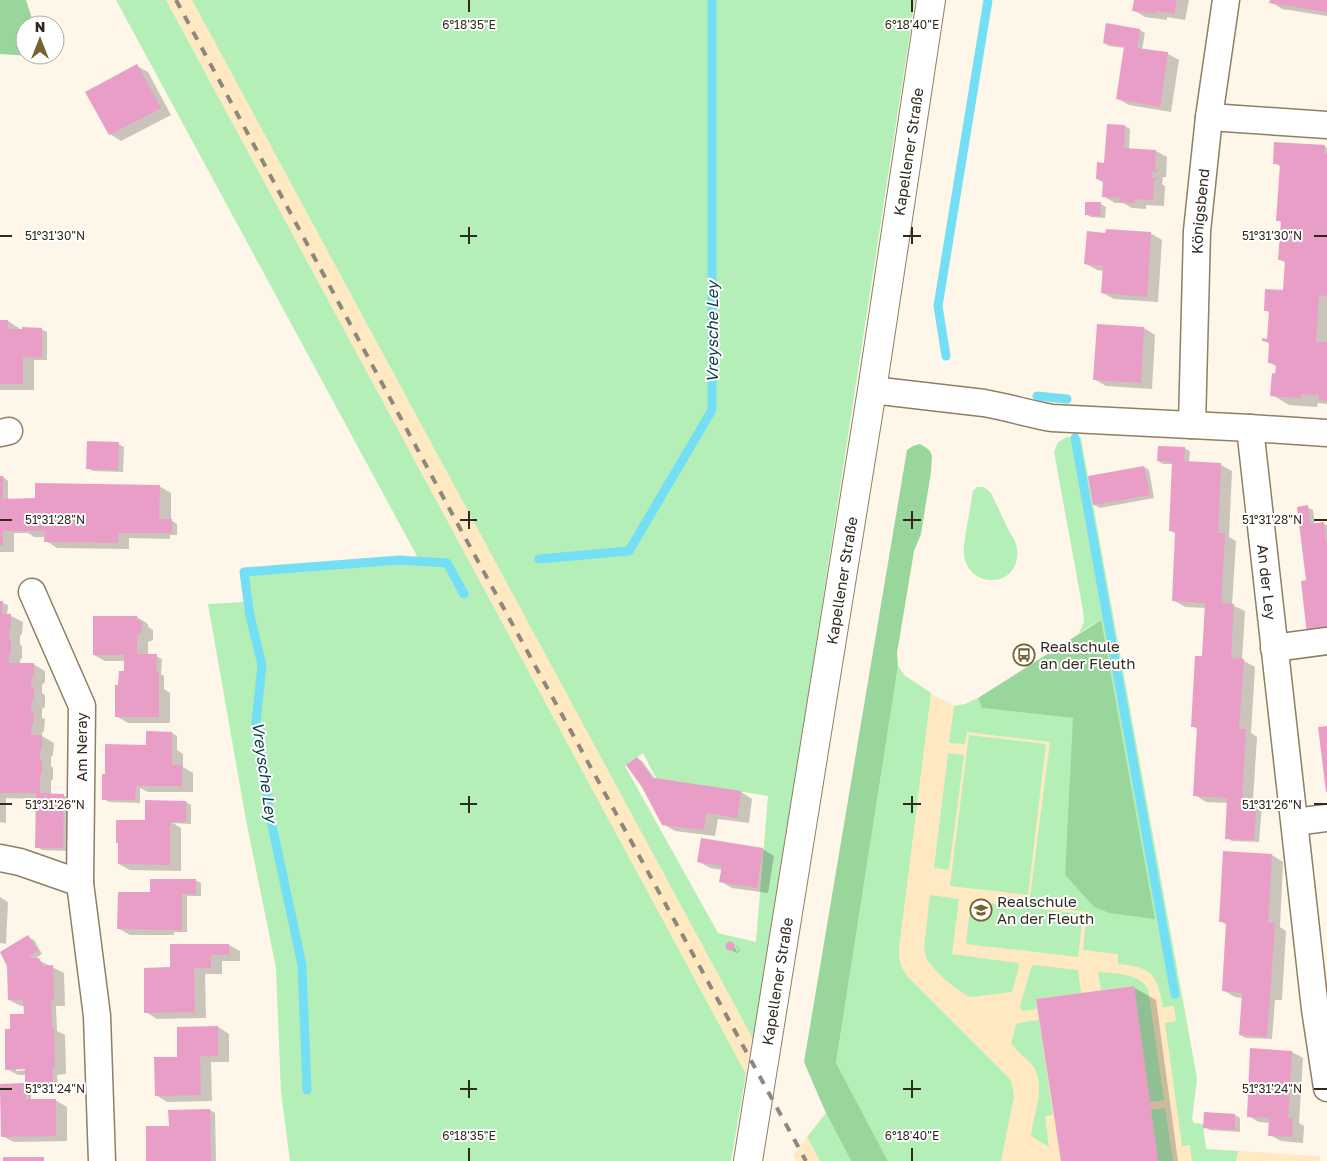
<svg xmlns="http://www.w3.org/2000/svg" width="1327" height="1161" viewBox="0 0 1327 1161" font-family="'Golos Text',sans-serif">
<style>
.built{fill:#ffe9c3}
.green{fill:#b4efb8;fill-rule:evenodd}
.forest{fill:#98d69c}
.shadow{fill:#0003;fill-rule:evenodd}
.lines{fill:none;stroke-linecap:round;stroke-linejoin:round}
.stream{stroke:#74def4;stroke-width:9}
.building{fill:#e99ec7}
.minor-casing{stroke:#8f7f63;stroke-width:29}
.secondary-casing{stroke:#8f7f63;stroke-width:30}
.minor{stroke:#fff;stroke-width:26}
.secondary{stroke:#fff;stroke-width:28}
.rail{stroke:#8e877b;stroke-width:4;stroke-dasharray:9 9;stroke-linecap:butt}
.ticks{fill:none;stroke:#312b1f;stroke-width:2}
.labels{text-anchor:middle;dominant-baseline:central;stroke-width:4;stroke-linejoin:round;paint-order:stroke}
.street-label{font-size:15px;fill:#312b1f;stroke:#fff}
.poi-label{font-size:15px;fill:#312b1f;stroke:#fff;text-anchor:start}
.water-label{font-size:16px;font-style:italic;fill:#0c3e48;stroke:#fff}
.ticks-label{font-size:12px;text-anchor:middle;fill:#312b1f;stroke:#fff;stroke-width:4;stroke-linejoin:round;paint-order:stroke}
</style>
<rect width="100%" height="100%" fill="#fdf6e9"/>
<g class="built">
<polygon points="166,0 192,0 753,1039 746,1074"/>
<polygon points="898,666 904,675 930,693 954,706 965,704 978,698 982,708 1074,718 1065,875 1094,907 1109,913 1183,999 1197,1079 1192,1119 1194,1123 1203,1124 1206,1149 1320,1156 1320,1161 888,1161"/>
<polygon points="807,1137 820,1161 797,1161 793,1155"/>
</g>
<g class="green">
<polygon points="116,0 166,0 746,1074 731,1161 290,1161 281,1092 276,968 246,820 208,604 244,602 240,570 398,557 418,558"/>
<path d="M 192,0 L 915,0 L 792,800 L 753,1039 ZM 643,753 L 656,778 L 768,796 L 756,942 L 718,933 L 625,766 Z"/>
<path d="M 1067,437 L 1081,438 L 1197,1079 L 1192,1119 L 1194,1123 L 1203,1124 L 1206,1149 L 1238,1151 L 1236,1161 L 1192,1161 L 1190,1145 L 1182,1146 L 1165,1023 L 1176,1021 L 1174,1006 L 1163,1007 C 1157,974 1152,967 1118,964 L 1118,954 L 1083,950 L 1087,912 L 1029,905 L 1050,742 L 967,732 L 965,744 L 949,743 L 954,706 L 965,704 L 978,698 L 982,708 L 1074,718 L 1065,875 L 1094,907 L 1109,913 L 1100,620 L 1079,633 L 1084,622 L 1083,610 L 1054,452 L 1058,442 Z"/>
<path d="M 977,487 L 984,487 L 991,493 C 997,506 1003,518 1009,531 C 1012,536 1016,542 1017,548 C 1022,588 969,591 964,555 C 963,548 965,539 966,532 C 968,518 971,504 973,491 Z"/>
<path d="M 898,666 L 904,675 L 931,693 L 899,948 C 898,960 901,968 908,977 L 1009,1078 L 1012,1084 L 1014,1097 L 1001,1161 L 888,1161 L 836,1063 Z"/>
<polygon points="969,735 1046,744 1028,895 950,886"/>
<polygon points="948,753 964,755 949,870 934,868"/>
<path d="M 930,895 L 959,899 L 952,954 L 1018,963 L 1019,967 L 1012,992 L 972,997 C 960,995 935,971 928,961 C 926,957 925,954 924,949 Z"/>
<polygon points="971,901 1083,914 1078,957 966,944"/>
<polygon points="1032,965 1078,970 1081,993 1036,999 1037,1009 1023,1011 1021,1009 1020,1006"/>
<path d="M 1098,972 C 1115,974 1138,972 1148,989 L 1164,1100 L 1150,1102 L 1134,986 L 1101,990 Z"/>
<path d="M 1039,1020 L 1053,1115 L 1045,1116 L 1049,1147 L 1031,1136 C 1033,1113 1047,1088 1033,1066 C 1027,1058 1017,1052 1011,1043 L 1016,1025 L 1018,1023 Z"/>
<polygon points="1165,1108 1173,1161 1158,1161 1151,1110"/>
<polygon points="826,1113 851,1161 820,1161 807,1137"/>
</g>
<g class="forest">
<polygon points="0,0 26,0 34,25 25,25 25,55 45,55 46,57 0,54"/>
<polygon points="920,444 925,447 930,451 932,456 931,472 921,534 914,551 897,653 898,666 836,1063 888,1161 851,1161 826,1113 804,1062 907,450 913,446"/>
<polygon points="1101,620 1155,919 1109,913 1094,907 1065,875 1073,718 982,708 978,698"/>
</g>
<g class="shadow">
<polygon points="1135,0 1189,0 1185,20 1167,17 1167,20 1145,17 1133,10"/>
<polygon points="1271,0 1327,0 1327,16 1282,9 1271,2"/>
<polygon points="1140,30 1145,33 1142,50 1168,54 1179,60 1171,112 1129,105 1118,99 1125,48 1109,46 1104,43"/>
<polygon points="137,66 148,72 171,115 121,141 110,134"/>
<polygon points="1125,126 1130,129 1129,149 1156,151 1167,157 1166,177 1163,177 1162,184 1165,186 1164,206 1146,205 1146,209 1132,208 1123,203 1115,203 1103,196 1104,183 1097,179"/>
<polygon points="1324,146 1327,148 1327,404 1318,403 1317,407 1289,405 1272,395 1277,375 1277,367 1269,362 1270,344 1263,340 1268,340 1270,313 1265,310 1285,291 1286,263 1280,260 1282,223 1278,220 1281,167 1274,163"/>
<polygon points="1101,204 1106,207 1105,218 1091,217 1086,214"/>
<polygon points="1150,233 1162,240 1158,302 1114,299 1103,293 1104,271 1097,270 1086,264 1107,234"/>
<polygon points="0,321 8,321 19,328 19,330 41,329 47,332 47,360 34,360 34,390 0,390"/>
<polygon points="1098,325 1144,328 1155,335 1152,389 1106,386 1094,379"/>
<polygon points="118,444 124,447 123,472 93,471 87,468"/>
<polygon points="1184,448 1190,451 1189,463 1221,465 1232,471 1229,537 1236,541 1232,605 1245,611 1242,660 1255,667 1251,733 1257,737 1253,800 1256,800 1262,804 1259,842 1232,841 1227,838 1228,803 1206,802 1195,795 1199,730 1192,726 1203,658 1206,608 1185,607 1173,600 1176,534 1170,530 1173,464 1163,464 1158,461"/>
<polygon points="1144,467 1149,470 1154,498 1100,508 1094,505"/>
<polygon points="0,477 3,477 8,481 8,500 37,499 159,486 171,493 171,520 177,524 177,535 170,535 170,539 129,538 129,549 57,548 46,541 46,537 34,537 28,533 14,533 14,552 0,552"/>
<polygon points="1307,507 1313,510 1315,525 1324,524 1327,525 1327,636 1307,581"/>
<polygon points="0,602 8,605 7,616 11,616 23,622 22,634 20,636 20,645 22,646 22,658 20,660 20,664 33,664 45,671 45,682 42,685 42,693 45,695 45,707 42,709 42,718 45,719 44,731 42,733 42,736 54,743 53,755 51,757 51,766 53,768 53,779 51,781 51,795 63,795 69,798 68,851 42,850 37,847 37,799 6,798 6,823 0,822"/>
<polygon points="137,617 148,624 148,627 153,630 153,640 148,642 148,656 156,656 162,659 161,674 164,676 164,689 170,693 170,723 128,723 116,716 123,686 125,672 125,661 105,661 94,655"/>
<polygon points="172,733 177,736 177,750 183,754 183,767 193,773 193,792 148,792 140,788 140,803 109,802 104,799 147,746"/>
<polygon points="637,758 642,761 655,779 741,792 752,799 749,823 718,819 715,836 675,831 663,824 642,787"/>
<polygon points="147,802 186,802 191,805 191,824 173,823 181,828 181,871 130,870 119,864 119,844 117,843 150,821"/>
<polygon points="702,839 763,849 774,856 768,893 732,888 720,881 722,870 710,868 699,862"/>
<polygon points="1272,855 1283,862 1280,927 1286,931 1282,1000 1275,1000 1272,1039 1246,1038 1240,1035 1243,998 1235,997 1223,990 1227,925 1220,921"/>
<polygon points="195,880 201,883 201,896 187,896 187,932 174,932 174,935 130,935 118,928 155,894"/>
<polygon points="0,897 8,902 6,944 0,943"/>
<path d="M 28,937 L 34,940 L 42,954 L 33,960 L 38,960 L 64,973 L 65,1006 L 56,1006 L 57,1031 L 65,1035 L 66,1074 L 57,1075 L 58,1085 L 31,1086 L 31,1100 L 55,1100 L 67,1107 L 67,1141 L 14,1142 L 2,1136 L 0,1085 L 26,1084 L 26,1075 L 18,1075 L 7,1069 L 11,1030 L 25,1015 L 25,1006 L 21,1006 L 9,1000 ZM 16,1068 L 26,1068 L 26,1070 L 16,1071 Z"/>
<polygon points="731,943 735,945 733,945 737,952 739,951 736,945 738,947 740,951 737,953 729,949 728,944"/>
<polygon points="229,945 240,951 240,961 222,961 222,974 205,974 206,1018 157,1019 146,1012 171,968"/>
<polygon points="1133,987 1156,1000 1178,1161 1062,1161"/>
<polygon points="218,1027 229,1034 229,1062 211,1062 212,1101 167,1102 156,1095 178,1058"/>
<polygon points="1292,1052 1303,1058 1299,1123 1304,1126 1303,1143 1281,1141 1270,1135 1270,1123 1259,1122 1248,1116"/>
<polygon points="210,1110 215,1113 216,1161 147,1161 173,1127"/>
<polygon points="1205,1113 1235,1115 1240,1118 1240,1132 1210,1130 1204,1127"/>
</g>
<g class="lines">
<g class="stream">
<polyline points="946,356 938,306 988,0"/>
<polyline points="1037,396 1067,399"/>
<polyline points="1075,438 1175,994"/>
<polyline points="539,559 629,551 712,410 712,0"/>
<polyline points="307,1090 302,965 270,816 256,722 262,665 250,616 244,572 399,560 447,563 464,594"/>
</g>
</g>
<g class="building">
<polygon points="1134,0 1177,0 1174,14 1156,11 1155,14 1132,11"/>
<polygon points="1270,0 1327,0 1327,12 1269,3"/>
<polygon points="1106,23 1140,29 1137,48 1168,52 1160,107 1116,99 1124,47 1103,43"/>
<polygon points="137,64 161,108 109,135 85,92"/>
<polygon points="1107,124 1125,125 1124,148 1156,150 1155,170 1157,170 1157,172 1152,171 1151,178 1156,178 1156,180 1154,180 1153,200 1135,199 1135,203 1119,202 1120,198 1102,197 1103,180 1096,179 1097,162 1104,163"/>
<polygon points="1274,142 1325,145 1324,154 1327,154 1327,296 1319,295 1316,342 1327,342 1327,401 1319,400 1319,395 1301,394 1301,398 1270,396 1272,373 1275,374 1276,364 1268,363 1269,342 1262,341 1262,338 1267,339 1269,311 1264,311 1265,289 1283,290 1285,260 1278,260 1281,221 1276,221 1280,164 1273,164"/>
<polygon points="1085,202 1101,202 1100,216 1085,215"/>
<polygon points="1106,229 1151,232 1147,297 1101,293 1103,266 1084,264 1087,231 1105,233"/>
<polygon points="0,320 8,320 8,329 22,329 22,327 42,328 42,358 23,357 23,384 0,384"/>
<polygon points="1097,324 1144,327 1141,383 1093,380"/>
<polygon points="87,441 119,442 118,470 86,469"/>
<polygon points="1158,446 1185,447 1184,461 1221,463 1218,533 1225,533 1221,602 1221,603 1234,604 1231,658 1244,659 1239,729 1246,729 1242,799 1257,799 1254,840 1225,839 1227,798 1193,796 1197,727 1191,727 1195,656 1202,656 1205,603 1172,601 1175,532 1169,531 1172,462 1157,461"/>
<polygon points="1144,466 1150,495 1093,505 1088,476"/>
<polygon points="0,476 3,476 3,499 35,498 35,483 160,485 159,519 172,519 172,533 118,533 118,543 44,542 45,531 3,531 3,546 0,546"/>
<polygon points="1308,505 1310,524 1324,522 1327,546 1327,633 1307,635 1301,581 1306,580 1297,507"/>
<polygon points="0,601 3,601 2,614 11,614 11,627 9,630 9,639 11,639 11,651 9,654 9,663 34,663 34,676 31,678 31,687 34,687 34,700 31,702 31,711 34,711 33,724 31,727 31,735 42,735 42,748 40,751 40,760 42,760 42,772 40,775 40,793 64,794 63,848 35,848 36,793 0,793"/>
<polygon points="93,616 137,616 137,620 142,622 141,633 137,635 137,654 157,654 156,671 159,671 159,717 115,717 115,685 118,685 119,671 124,671 124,655 93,655"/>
<polygon points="1327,726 1327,792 1326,792 1318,727"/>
<polygon points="146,731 172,732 172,765 182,765 182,786 136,786 135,800 102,800 102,774 105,774 105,744 146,745"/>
<polygon points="637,757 653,779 656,778 741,791 737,818 706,813 704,830 662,825 642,787 626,765"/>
<polygon points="145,800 186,801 186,822 170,822 170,865 118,864 118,843 116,843 116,820 145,820"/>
<polygon points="701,838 763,848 757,888 719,882 722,866 697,862"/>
<polygon points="1223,851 1272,854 1268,923 1275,923 1275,925 1267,1037 1239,1035 1242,993 1222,991 1226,922 1219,922"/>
<polygon points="150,879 196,879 196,894 182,894 182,930 117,929 118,892 150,892"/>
<polygon points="28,935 38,951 30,956 30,958 39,958 43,966 53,965 54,1000 51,1000 52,1028 54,1028 55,1068 52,1068 53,1082 26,1083 26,1099 56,1099 56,1136 1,1137 0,1084 25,1083 25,1069 5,1070 5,1029 10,1029 10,1014 24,1014 23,1000 8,1000 7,966 0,952"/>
<circle cx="730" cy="946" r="4.5"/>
<polygon points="170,944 229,944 229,955 211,955 211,968 194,968 195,1012 144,1013 144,968 170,967"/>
<polygon points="1134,986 1158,1161 1061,1161 1036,999"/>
<polygon points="218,1026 218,1056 200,1056 201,1095 155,1096 154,1057 177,1057 177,1027"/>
<polygon points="1250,1048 1292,1051 1288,1118 1293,1118 1292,1137 1268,1136 1269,1118 1247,1117"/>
<polygon points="210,1109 211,1161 146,1161 146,1126 169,1126 168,1110"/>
<polygon points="1204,1112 1235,1114 1235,1130 1203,1128"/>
<rect x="3" y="1157" width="41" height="4"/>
</g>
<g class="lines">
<g class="minor-casing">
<g id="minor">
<polyline points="1209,117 1327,125"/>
<path d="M 872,390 L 984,403 C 1007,407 1029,414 1052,418 L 1250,428 L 1327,433"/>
<path id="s1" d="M 1192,425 L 1197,231 L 1209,117 L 1226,0"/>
<path id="s2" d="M 1250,428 L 1315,1009 L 1327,1088"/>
<polyline points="0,433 9,431"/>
<polyline points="32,592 82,706 80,883"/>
<polyline points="1274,648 1327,641"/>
<polyline points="1295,822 1327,818"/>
<polyline points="0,858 20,862 80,883 97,1016 102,1161"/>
</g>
</g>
<g class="secondary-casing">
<g id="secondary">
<path id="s3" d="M 748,1161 L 872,390 L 931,0"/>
</g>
</g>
<use href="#minor" class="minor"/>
<use href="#secondary" class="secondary"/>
<polyline class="rail" points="176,0 456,521 806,1161"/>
</g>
<path class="ticks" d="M 469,0 L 469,12M 912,0 L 912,12M 469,227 L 469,244M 912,227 L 912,244M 0,236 L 12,236M 460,236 L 477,236M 903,236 L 921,236M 1314,236 L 1327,236M 469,511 L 469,529M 912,511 L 912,529M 0,520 L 12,520M 460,520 L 477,520M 903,520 L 921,520M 1314,520 L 1327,520M 469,796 L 469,813M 912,796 L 912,813M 0,804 L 12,804M 460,804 L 477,804M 903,804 L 921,804M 1314,804 L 1327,804M 469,1080 L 469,1098M 912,1080 L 912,1098M 0,1089 L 12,1089M 460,1089 L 477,1089M 903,1089 L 921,1089M 1314,1089 L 1327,1089M 469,1148 L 469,1161M 912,1148 L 912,1161"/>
<defs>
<g id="bus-ring" transform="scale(1.125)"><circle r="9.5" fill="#fff" stroke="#766130" stroke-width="1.5"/><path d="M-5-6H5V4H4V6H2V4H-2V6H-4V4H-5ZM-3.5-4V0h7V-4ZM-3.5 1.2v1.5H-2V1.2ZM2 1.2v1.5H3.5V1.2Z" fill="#766130"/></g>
<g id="school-ring" transform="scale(1.125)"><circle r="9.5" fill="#fff" stroke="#766130" stroke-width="1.5"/><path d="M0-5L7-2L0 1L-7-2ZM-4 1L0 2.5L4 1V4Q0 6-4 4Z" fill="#766130"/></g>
</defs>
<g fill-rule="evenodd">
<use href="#bus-ring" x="1024" y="655"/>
<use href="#school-ring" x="981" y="910"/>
</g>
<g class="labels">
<g class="street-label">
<text stroke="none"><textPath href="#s3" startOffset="1022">Kapellener Straße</textPath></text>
<text stroke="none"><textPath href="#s1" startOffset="214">Königsbend</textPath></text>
<text stroke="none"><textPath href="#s3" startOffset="588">Kapellener Straße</textPath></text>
<text stroke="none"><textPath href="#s2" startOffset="155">An der Ley</textPath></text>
<text transform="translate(81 747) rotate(-90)">Am Neray</text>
<text stroke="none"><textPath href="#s3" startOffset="182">Kapellener Straße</textPath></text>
</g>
<g class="poi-label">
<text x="1040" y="646">Realschule<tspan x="1040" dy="17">an der Fleuth</tspan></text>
<text x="997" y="901">Realschule<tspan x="997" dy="17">An der Fleuth</tspan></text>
</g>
<g class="water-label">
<text transform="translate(712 332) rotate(-90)">Vreysche Ley</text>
<text transform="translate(265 772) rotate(82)">Vreysche Ley</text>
</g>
</g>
<g class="ticks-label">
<text x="469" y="29">6°18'35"E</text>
<text x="912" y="29">6°18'40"E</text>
<text x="55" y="240">51°31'30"N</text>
<text x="1272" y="240">51°31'30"N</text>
<text x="55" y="524">51°31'28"N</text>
<text x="1272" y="524">51°31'28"N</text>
<text x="55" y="809">51°31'26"N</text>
<text x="1272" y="809">51°31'26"N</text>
<text x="55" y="1093">51°31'24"N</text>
<text x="1272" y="1093">51°31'24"N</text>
<text x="469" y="1140">6°18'35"E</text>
<text x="912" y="1140">6°18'40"E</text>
</g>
<g transform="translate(40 40)"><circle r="24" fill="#ffffff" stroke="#adaaa5"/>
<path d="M0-4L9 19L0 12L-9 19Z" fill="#766130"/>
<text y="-8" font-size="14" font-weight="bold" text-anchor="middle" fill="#312b1f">N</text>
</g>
</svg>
